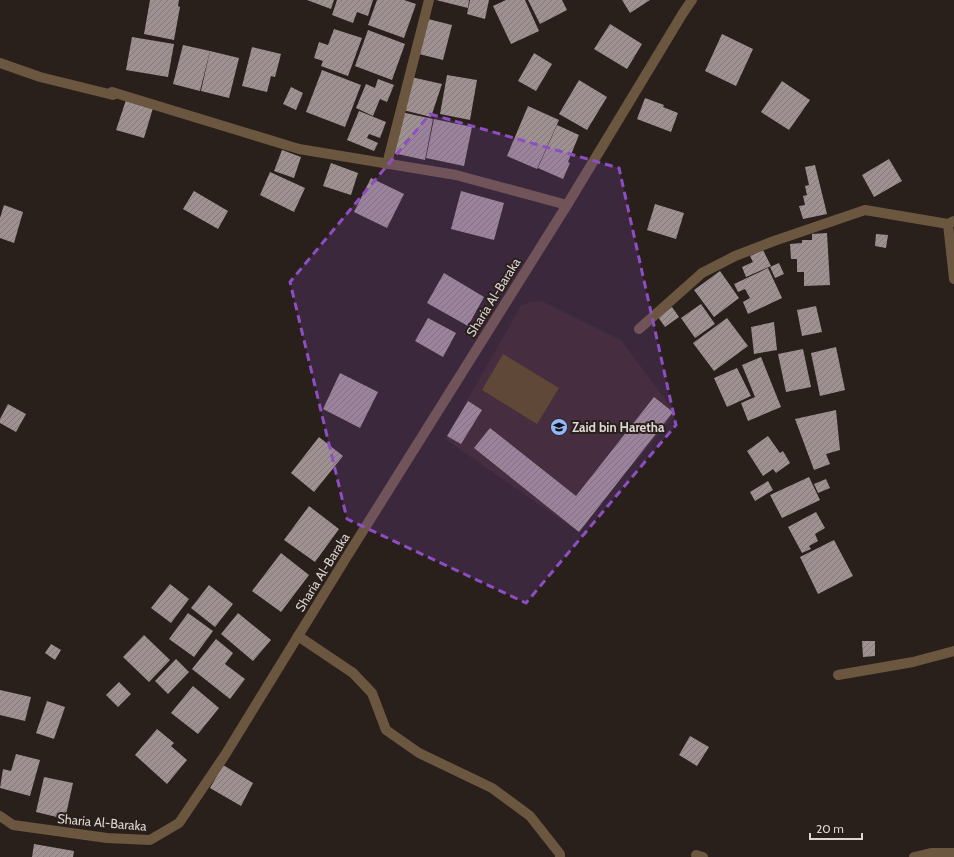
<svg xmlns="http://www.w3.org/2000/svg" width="954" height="857" viewBox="0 0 954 857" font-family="Cabin,sans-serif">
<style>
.built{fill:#362520}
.garden{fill:#554716}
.building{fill:url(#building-hatch)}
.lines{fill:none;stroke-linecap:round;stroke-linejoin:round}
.street{stroke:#6b5640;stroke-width:10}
.marked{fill:#8e4ec3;fill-opacity:0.2;stroke:#8e4ec3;stroke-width:3;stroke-dasharray:8 5;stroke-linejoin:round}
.labels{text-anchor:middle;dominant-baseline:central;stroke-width:4;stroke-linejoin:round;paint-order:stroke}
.street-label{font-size:13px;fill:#dcd5d2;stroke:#291f1b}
.poi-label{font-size:13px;font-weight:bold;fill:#dcd5d2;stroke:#291f1b;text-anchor:start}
</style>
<defs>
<pattern id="building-hatch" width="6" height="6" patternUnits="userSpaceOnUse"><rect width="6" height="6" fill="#9f9192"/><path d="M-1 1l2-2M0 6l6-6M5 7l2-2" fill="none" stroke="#837979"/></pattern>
</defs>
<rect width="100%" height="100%" fill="#291f1b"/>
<polygon class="built" points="541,301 621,340 676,414 577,531 445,439 521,306 530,302"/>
<polygon class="garden" points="503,354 559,388 537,424 482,390"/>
<g class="building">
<polygon points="150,0 179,0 178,6 180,7 174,40 144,34"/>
<polygon points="307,0 334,0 331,9"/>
<polygon points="337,0 373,0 368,16 357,12 353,23 332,15"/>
<polygon points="377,0 404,0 416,4 404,38 368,25"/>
<polygon points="436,0 469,0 468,8"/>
<polygon points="470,0 489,0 485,19 467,14"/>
<polygon points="506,0 525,0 539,31 511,44 493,6"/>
<polygon points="528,0 562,0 567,10 540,24"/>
<polygon points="622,0 650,0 630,13"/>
<polygon points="428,19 452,25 443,60 419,54"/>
<polygon points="610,24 642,44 627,69 594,49"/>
<polygon points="334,29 362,38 348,76 321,66 323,61 314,58 319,42 328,45"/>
<polygon points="368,30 405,44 392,80 355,66"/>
<polygon points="722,34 753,49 736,86 705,71"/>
<polygon points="132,37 174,44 168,77 126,70"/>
<polygon points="183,45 210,51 200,91 173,84"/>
<polygon points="252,47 281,54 275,77 271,76 267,92 242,86"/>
<polygon points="210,51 239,58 229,98 201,91"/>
<polygon points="534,53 552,64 536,91 518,81"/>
<polygon points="322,70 361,85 345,127 306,112"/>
<polygon points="447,75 477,80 470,120 440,114"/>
<polygon points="411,77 442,84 431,117 403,110"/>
<polygon points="378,79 394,85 387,102 380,99 373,116 356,108 366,84 375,88"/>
<polygon points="579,80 607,97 587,130 559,114"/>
<polygon points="782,81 810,100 789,130 761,112"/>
<polygon points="291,87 303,93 296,110 283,104"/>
<polygon points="645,98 664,105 663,107 678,113 671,132 637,119"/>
<polygon points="126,100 153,108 144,138 116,130"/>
<polygon points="528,106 559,120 537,169 507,156"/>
<polygon points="359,111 386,122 380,138 369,134 367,138 378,143 374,151 347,140"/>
<polygon points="401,112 433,119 425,160 393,153"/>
<polygon points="434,119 472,127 464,166 426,158"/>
<polygon points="557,125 579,135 568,162 570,163 563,179 538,168"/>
<polygon points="282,150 301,157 294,178 274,171"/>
<polygon points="889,159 902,181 874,197 862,175"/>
<polygon points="331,163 358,173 351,195 323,186"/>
<polygon points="815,165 827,214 803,219 799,206 805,205 803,196 807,195 805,186 809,185 805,167"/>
<polygon points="270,172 305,188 294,212 260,195"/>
<polygon points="371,178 404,194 387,228 354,212"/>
<polygon points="194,191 228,211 218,229 183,209"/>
<polygon points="461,191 504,203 494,240 451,229"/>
<polygon points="655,204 684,213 676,239 647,230"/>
<polygon points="4,205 23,212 14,243 0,238 0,218"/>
<polygon points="827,233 830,285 804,286 804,272 797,272 797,259 791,259 790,244 802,243 802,240 812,240 812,234"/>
<polygon points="876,234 888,235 886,248 875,246"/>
<polygon points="763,250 771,266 746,277 742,267 753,262 750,256"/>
<polygon points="779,263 784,274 775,278 770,267"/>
<polygon points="768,268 782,298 748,314 743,302 750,298 745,289 738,292 734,284"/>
<polygon points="720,271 739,298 714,317 694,290"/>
<polygon points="444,273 484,297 468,326 427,303"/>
<polygon points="701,304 715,324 695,338 681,318"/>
<polygon points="816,306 822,332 802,336 797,310"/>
<polygon points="672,307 679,317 665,327 658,317"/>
<polygon points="428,318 456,333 443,357 415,341"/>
<polygon points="727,318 748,346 714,371 693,343"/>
<polygon points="774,322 777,350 754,354 751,327"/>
<polygon points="836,347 845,390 820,396 811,353"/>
<polygon points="803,349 811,387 786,392 778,354"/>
<polygon points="761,357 781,407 748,421 741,403 755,397 742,365"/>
<polygon points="737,368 751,396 727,407 714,378"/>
<polygon points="340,373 378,392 360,428 323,409"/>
<polygon points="654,397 673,412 579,532 474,448 490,428 576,496"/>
<polygon points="468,401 482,410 461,444 447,436"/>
<polygon points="8,404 26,414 16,432 0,423 0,419"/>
<polygon points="836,410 840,450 826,454 830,464 814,470 795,419"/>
<polygon points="768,436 780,453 783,451 790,463 776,473 773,469 763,476 747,451"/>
<polygon points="319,437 343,456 314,492 291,473"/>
<polygon points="809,477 820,500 782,518 770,495"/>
<polygon points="826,479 830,488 818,493 814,484"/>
<polygon points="768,481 773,490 755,501 750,492"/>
<polygon points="309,506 339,529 315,562 284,540"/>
<polygon points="816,512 825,528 815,534 818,541 809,546 811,549 802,553 788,527"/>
<polygon points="834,540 853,576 818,594 800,557"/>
<polygon points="281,553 309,575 281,612 252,591"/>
<polygon points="170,584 189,599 171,623 151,608"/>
<polygon points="209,585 233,604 215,627 191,608"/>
<polygon points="188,613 213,631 194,657 169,639"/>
<polygon points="238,613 271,640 253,661 221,634"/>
<polygon points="144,635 170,660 149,682 123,657"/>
<polygon points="216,639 233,653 225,664 245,679 230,699 192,669"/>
<polygon points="862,641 875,641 875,656 863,657"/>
<polygon points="51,644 61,650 55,660 45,653"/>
<polygon points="176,659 189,672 168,694 155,681"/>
<polygon points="119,682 131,694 118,707 106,695"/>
<polygon points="193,686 219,708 198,734 171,713"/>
<polygon points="0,690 31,697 25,721 0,715"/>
<polygon points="47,701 65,707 54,739 36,733"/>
<polygon points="157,729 174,743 171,746 187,760 167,784 135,755"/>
<polygon points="690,736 709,747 697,766 679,755"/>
<polygon points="16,754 40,760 30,796 0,788 3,769 11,771"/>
<polygon points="223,765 253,783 241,806 210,788"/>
<polygon points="44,777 73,783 65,819 36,812"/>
<polygon points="34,844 74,851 73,857 32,857"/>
</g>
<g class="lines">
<g class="street">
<polyline points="0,63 40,77 113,95 112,92 299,149 456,175 567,205"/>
<polyline points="387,164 429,0"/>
<polyline points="948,224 954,279"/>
<polyline points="639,329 702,273 735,256 774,241 865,210 948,224 954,221"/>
<polyline points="298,636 353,673 372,693 386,730 419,753 492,788 530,816 560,854 560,857"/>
<polyline points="838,675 913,662 954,651"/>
<polyline points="0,816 13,825 107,838 150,840 179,823 225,755 346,558 567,205 683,13 692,0"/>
<polyline points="696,855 703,857"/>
<polyline points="914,857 931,853 954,853"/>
</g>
</g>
<path class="marked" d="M 430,114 L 619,168 L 676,425 L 526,603 L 347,519 L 290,282 Z"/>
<defs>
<g id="school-disc" transform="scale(0.9)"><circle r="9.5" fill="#92b7fd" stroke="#291f1b"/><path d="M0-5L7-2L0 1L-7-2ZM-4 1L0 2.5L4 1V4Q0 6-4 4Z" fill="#111"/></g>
</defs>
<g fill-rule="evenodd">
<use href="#school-disc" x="559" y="427"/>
</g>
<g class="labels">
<g class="street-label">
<text transform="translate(493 297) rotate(-58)">Sharia Al-Baraka</text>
<text transform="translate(322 572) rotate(-58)">Sharia Al-Baraka</text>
<text transform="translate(102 822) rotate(5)">Sharia Al-Baraka</text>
</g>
<g class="poi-label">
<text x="572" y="427">Zaid bin Haretha</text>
</g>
</g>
<path d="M810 833v6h52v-6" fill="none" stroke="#dcd5d2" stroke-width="2"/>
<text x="816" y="833" font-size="12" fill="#dcd5d2" stroke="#291f1b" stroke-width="3" paint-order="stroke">20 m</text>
</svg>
